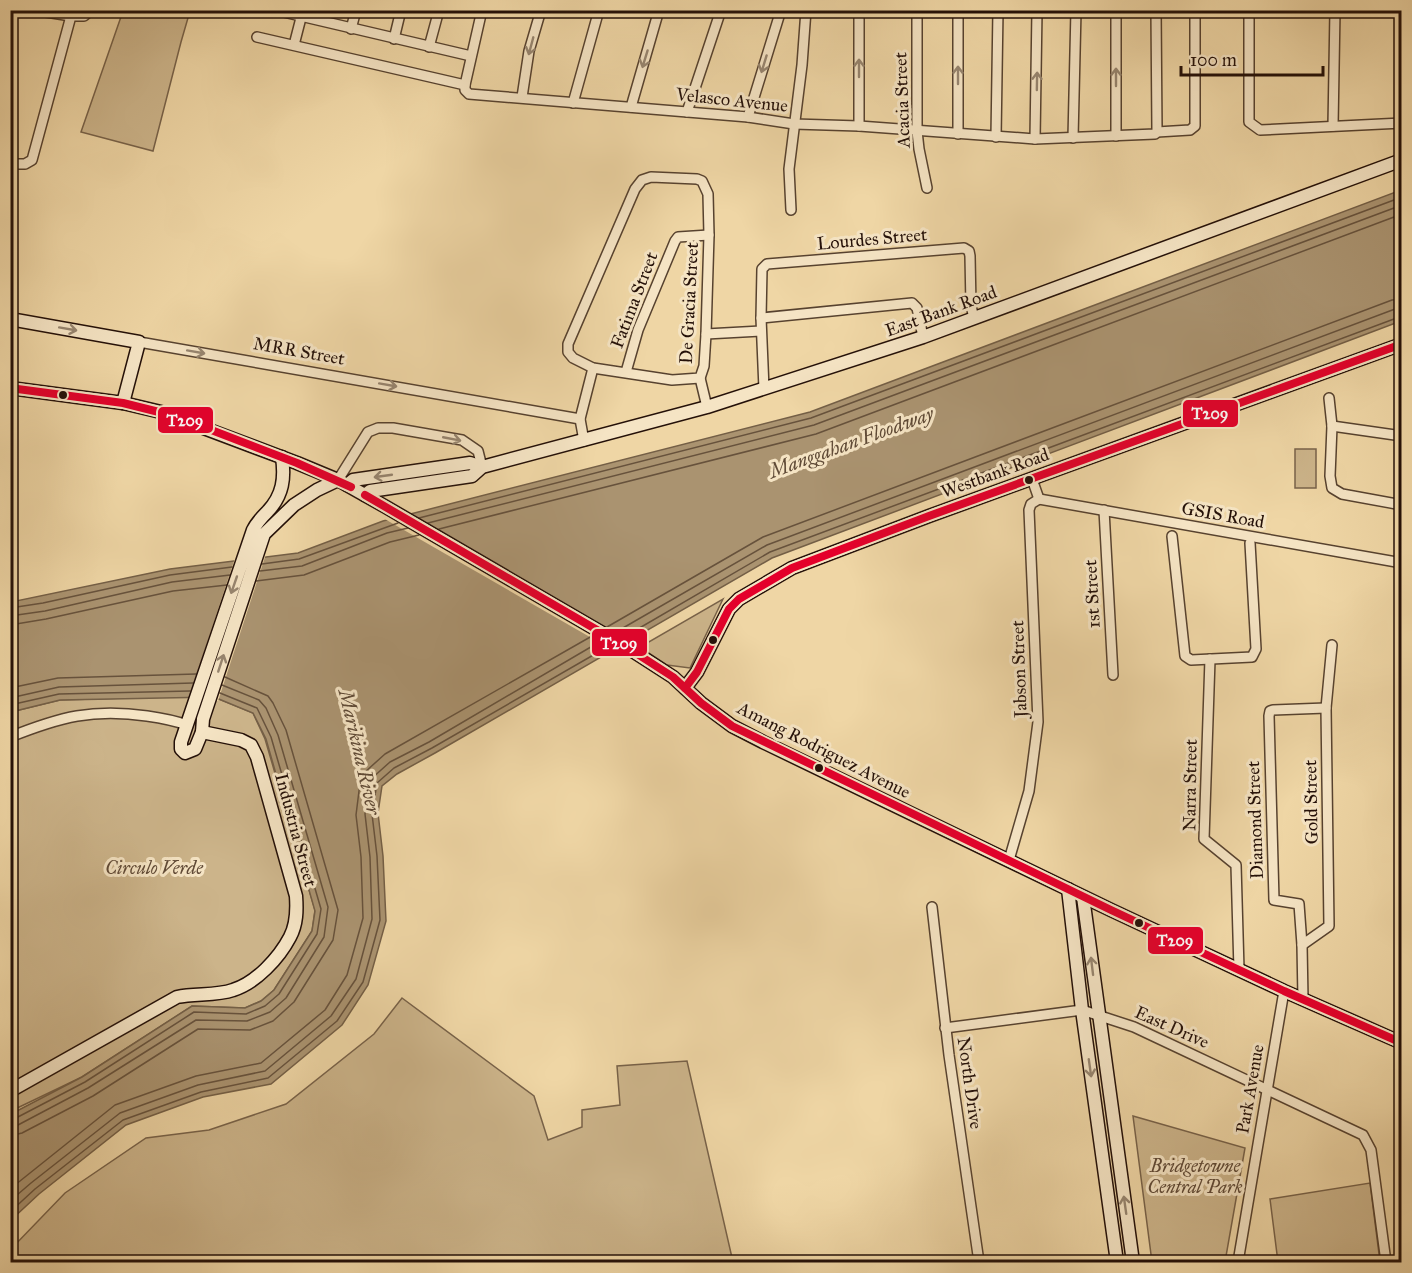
<svg xmlns="http://www.w3.org/2000/svg" width="1412" height="1273" viewBox="0 0 1412 1273" font-family="'IM FELL Great Primer',serif">
<style>
.green{fill:#ccb48a;stroke:#786249;stroke-width:1.5}
.water{fill:#aa9370;stroke:#745f46;stroke-width:1.5}
.pier{fill:#efd6a5}
.lines{fill:none;stroke-linecap:round;stroke-linejoin:round}
.shore{stroke:#67523c;stroke-width:1.5}
.street-casing{stroke:#57422f;stroke-width:12}
.secondary-casing{stroke:#241008;stroke-width:15}
.street{stroke:#f5e4c4;stroke-width:9}
.secondary{stroke:#f5e4c4;stroke-width:12}
.bus-1-casing{stroke:#f5e4c4;stroke-width:12}
.bus-1{stroke:#e4002b;stroke-width:8}
.oneway{stroke:#97856f}
.bus-dot{fill:#241008;stroke:#f5e4c4;stroke-width:2}
.labels{text-anchor:middle;dominant-baseline:central;stroke-width:6;stroke-linejoin:round;paint-order:stroke}
.street-label{font-size:18px;fill:#241008;stroke:#f5e4c4}
.park-label{font-size:18px;font-style:italic;fill:#5f4936;stroke:#f5e4c4}
.water-label{font-size:20px;font-style:italic;fill:#604b37;stroke:#f5e4c4}
.line-badge{stroke:#f5e4c4;stroke-width:2}
.badge-label{font-size:16px;text-anchor:middle;font-weight:bold;fill:#fff}
</style>
<rect width="100%" height="100%" fill="#efd6a5"/>
<filter id="stains"><feTurbulence type="fractalNoise" baseFrequency=".00333" numOctaves="4"/><feColorMatrix values="0 0 0 0 .2 0 0 0 0 .09 0 0 0 0 .02 0 0 0 .5 -.17"/></filter>
<radialGradient id="worn" r=".72"><stop offset=".6" stop-color="#630" stop-opacity="0"/><stop offset="1" stop-color="#630" stop-opacity=".3"/></radialGradient>
<g class="green">
<polygon points="123,11 190,11 181,42 153,151 81,132"/>
<rect x="1295" y="449" width="21" height="39"/>
<polygon points="723,599 690,668 667,665 640,647"/>
<polygon points="160,697 214,697 253,713 265,739 315,910 312,931 274,990 261,1001 245,1008 192,1006 82,1077 11,1111 11,712 60,700"/>
<polygon points="402,998 534,1096 548,1140 582,1127 582,1110 620,1105 617,1066 687,1061 733,1262 11,1262 11,1249 65,1193 146,1138 209,1130 286,1104 374,1034"/>
<polygon points="1133,1116 1245,1148 1225,1262 1152,1262"/>
<polygon points="1370,1183 1380,1262 1278,1262 1270,1199"/>
</g>
<polygon class="water" points="1401,190 1401,321 772,558 435,753 397,774 382,786 378,813 383,856 386,921 368,985 342,1025 271,1084 203,1097 126,1125 39,1194 11,1220 11,1114 82,1077 192,1006 245,1008 261,1001 274,990 312,931 315,911 266,739 253,713 214,697 60,700 11,712 11,602 170,569 298,553 383,521 810,412"/>
<g class="pier">
<polygon points="406,512 632,642 616,652 383,518"/>
<polygon points="266,554 218,701 188,700 235,558"/>
</g>
<g class="lines">
<g class="shore">
<polyline points="419,518 811,418 1402,197"/>
<polyline points="428,523 814,425 1402,205"/>
<polyline points="439,529 816,434 1402,214"/>
<polyline points="262,564 299,559 398,523"/>
<polyline points="260,571 302,566 387,533 408,528"/>
<polyline points="256,581 304,575 390,542 419,535"/>
<polyline points="10,608 43,603 170,575 232,567"/>
<polyline points="10,616 45,611 172,582 230,575"/>
<polyline points="10,625 46,619 173,591 227,585"/>
<polyline points="607,627 763,537 1392,300 1402,299"/>
<polyline points="616,632 767,545 1395,309 1402,308"/>
<polyline points="624,637 770,552 1402,316"/>
<polyline points="10,688 58,678 196,674"/>
<polyline points="10,698 59,687 193,683"/>
<polyline points="10,705 59,694 190,691"/>
<polyline points="10,1119 16,1118 85,1082 194,1012 246,1014 265,1006 279,994 317,934 321,909 271,737 257,708 220,693"/>
<polyline points="10,1127 18,1125 88,1088 196,1020 247,1021 270,1012 286,998 324,937 328,907 278,735 266,708 259,700 222,685"/>
<polyline points="10,1136 22,1133 93,1096 198,1029 250,1030 273,1021 294,1002 333,940 338,910 286,730 273,703 268,696 225,677"/>
<polyline points="10,1189 115,1105 196,1076 261,1063 325,1010 347,975 363,918 361,857 356,815 360,783 365,772 385,754 592,636"/>
<polyline points="10,1201 31,1183 120,1113 198,1085 265,1071 331,1016 356,979 372,919 370,857 365,814 371,779 390,762 429,742 601,641"/>
<polyline points="10,1212 35,1189 123,1120 201,1092 268,1078 337,1021 363,982 380,920 377,856 372,814 377,783 394,768 432,748 609,646"/>
</g>
<g class="street-casing">
<g id="street">
<polyline points="33,10 71,16"/>
<polyline points="275,10 471,56"/>
<polyline points="482,10 465,85 465,90 469,94 748,117 794,124 859,126 1035,139 1155,134 1157,132 1156,10"/>
<polyline points="917,10 917,131 919,149 927,188"/>
<polyline points="1249,10 1249,122 1260,130 1402,123"/>
<polyline points="351,29 356,10"/>
<polyline points="257,37 465,85"/>
<polyline points="394,39 401,10"/>
<polyline points="294,45 303,10"/>
<polyline points="429,47 439,10"/>
<polyline points="522,97 529,51 541,10"/>
<polyline points="573,103 599,10"/>
<polyline points="631,107 659,10"/>
<polyline points="687,112 721,10"/>
<polyline points="748,117 781,10"/>
<polyline points="859,126 859,10"/>
<polyline points="1333,126 1335,10"/>
<polyline points="1157,132 1190,130 1195,126 1195,10"/>
<polyline points="958,134 958,10"/>
<polyline points="1116,136 1116,10"/>
<polyline points="996,137 998,10"/>
<polyline points="1073,138 1076,10"/>
<polyline points="1035,139 1037,10"/>
<polyline points="10,164 25,164 32,160 71,16 84,16 91,10"/>
<polygon points="651,177 697,179 702,181 708,194 709,235 706,334 704,366 700,378 672,380 593,368 573,358 568,352 568,344 635,189 642,180"/>
<polyline points="791,210 789,169 802,65 806,10"/>
<polyline points="761,318 912,303 917,308 923,337"/>
<polyline points="706,334 761,331"/>
<polyline points="139,342 580,419"/>
<polyline points="626,372 638,330 675,241 678,237 709,235"/>
<polyline points="700,378 707,407"/>
<polyline points="764,389 761,318 762,269 767,264 964,248 969,251 970,256 971,306 974,318"/>
<polyline points="1329,398 1332,426 1330,476 1332,488 1342,494 1402,505"/>
<polyline points="1332,426 1402,436"/>
<polyline points="584,441 580,419 593,368"/>
<polyline points="1032,479 1039,499"/>
<polyline points="338,480 368,432 378,428 393,428 462,440 478,451 482,467"/>
<polyline points="1039,499 1402,563"/>
<polyline points="1104,510 1113,675"/>
<polyline points="1172,536 1185,656 1191,660 1252,657 1256,649 1250,543"/>
<polyline points="1210,659 1204,839 1236,865 1239,970"/>
<path d="M 10,737 C 60,717 93,708 147,716 C 161,718 173,720 187,725"/>
<polyline points="1009,860 1029,791 1038,722 1029,510 1031,504 1039,499"/>
<polyline points="932,907 949,1055 979,1262"/>
<polyline points="1302,945 1329,926 1326,708 1332,645"/>
<polyline points="1303,999 1302,945 1299,904 1274,900 1269,716 1270,711 1273,710 1326,708"/>
<polyline points="945,1028 1082,1010 1134,1027 1363,1135 1371,1150 1386,1262"/>
<polyline points="1238,1262 1284,991"/>
</g>
</g>
<g class="secondary-casing">
<g id="secondary">
<polyline points="10,319 139,342 123,403"/>
<polyline points="10,388 123,403 161,412 297,463 338,480 386,507 628,648 673,677 701,703 732,726 763,742 1111,910 1284,991 1402,1043"/>
<path d="M 282,457 C 285,478 283,495 268,511 C 262,517 257,522 253,530 L 181,742 L 181,749 L 185,753 L 195,749 L 202,732 L 203,719 L 264,534 L 294,505 L 317,490 L 338,480"/>
<polyline points="347,485 353,480 470,463 482,467"/>
<polyline points="365,495 370,491 472,476 482,467 707,407 923,337 1402,160"/>
<polyline points="685,688 697,672 729,609 739,599 792,568 929,516 1402,344"/>
<polyline points="1068,889 1082,1010 1117,1262"/>
<polyline points="1083,897 1133,1262"/>
<path d="M 10,1091 L 177,997 C 195,993 216,996 233,990 C 256,983 279,958 290,937 C 297,924 297,910 296,896 L 257,757 L 251,745 L 241,740 L 202,732"/>
</g>
</g>
<use href="#street" class="street"/>
<use href="#secondary" class="secondary"/>
<g class="bus-1-casing">
<g id="bus-1">
<polyline points="10,388 123,403 175,416 297,463 351,487"/>
<polyline points="365,495 628,648 673,677 701,703 732,726 1111,910 1284,991 1402,1043"/>
<polyline points="685,688 697,672 729,609 739,599 792,568 929,516 1402,344"/>
</g>
</g>
<use href="#bus-1" class="bus-1"/>
</g>
<defs><path id="oneway-shaft" d="M-6 0H5M1.5-3L5.5 0L1.5 3" fill="none" stroke-width="1.6" stroke-linecap="round" stroke-linejoin="round" transform="scale(1.5)"/></defs>
<g class="oneway">
<use href="#oneway-shaft" transform="translate(531 46) rotate(105)"/>
<use href="#oneway-shaft" transform="translate(645 59) rotate(107)"/>
<use href="#oneway-shaft" transform="translate(764 64) rotate(107)"/>
<use href="#oneway-shaft" transform="translate(859 68) rotate(-90)"/>
<use href="#oneway-shaft" transform="translate(958 75) rotate(-90)"/>
<use href="#oneway-shaft" transform="translate(1116 77) rotate(-90)"/>
<use href="#oneway-shaft" transform="translate(1037 81) rotate(-89)"/>
<use href="#oneway-shaft" transform="translate(68 329) rotate(10)"/>
<use href="#oneway-shaft" transform="translate(196 352) rotate(10)"/>
<use href="#oneway-shaft" transform="translate(388 385) rotate(10)"/>
<use href="#oneway-shaft" transform="translate(452 439) rotate(11)"/>
<use href="#oneway-shaft" transform="translate(383 476) rotate(172)"/>
<use href="#oneway-shaft" transform="translate(234 585) rotate(109)"/>
<use href="#oneway-shaft" transform="translate(221 663) rotate(-72)"/>
<use href="#oneway-shaft" transform="translate(1092 966) rotate(-97)"/>
<use href="#oneway-shaft" transform="translate(1090 1068) rotate(82)"/>
<use href="#oneway-shaft" transform="translate(1125 1205) rotate(-98)"/>
</g>
<g class="bus-dot">
<circle cx="63" cy="395" r="5"/>
<circle cx="1029" cy="480" r="5"/>
<circle cx="713" cy="640" r="5"/>
<circle cx="819" cy="768" r="5"/>
<circle cx="1139" cy="923" r="5"/>
</g>
<g class="labels">
<g class="street-label">
<text transform="translate(732 100) rotate(6)">Velasco Avenue</text>
<text transform="translate(902 100) rotate(-92)">Acacia Street</text>
<text transform="translate(872 239) rotate(-5)">Lourdes Street</text>
<text transform="translate(634 300) rotate(-69)">Fatima Street</text>
<text transform="translate(689 303) rotate(-87)">De Gracia Street</text>
<text transform="translate(941 311) rotate(-20)">East Bank Road</text>
<text transform="translate(299 351) rotate(10)">MRR Street</text>
<text transform="translate(995 473) rotate(-20)">Westbank Road</text>
<text transform="translate(1223 515) rotate(10)">GSIS Road</text>
<text transform="translate(1092 594) rotate(-93)">1st Street</text>
<text transform="translate(1019 669) rotate(-92)">Jabson Street</text>
<text transform="translate(824 750) rotate(27)">Amang Rodriguez Avenue</text>
<text transform="translate(1190 785) rotate(-89)">Narra Street</text>
<text transform="translate(1311 802) rotate(-91)">Gold Street</text>
<text transform="translate(1255 820) rotate(-92)">Diamond Street</text>
<text transform="translate(296 830) rotate(75)">Industria Street</text>
<text transform="translate(1172 1027) rotate(24)">East Drive</text>
<text transform="translate(970 1083) rotate(82)">North Drive</text>
<text transform="translate(1250 1089) rotate(-80)">Park Avenue</text>
</g>
<g class="park-label">
<text x="154" y="868">Circulo Verde</text>
<text x="1195" y="1166">Bridgetowne<tspan x="1195" dy="21">Central Park</tspan></text>
</g>
<g class="water-label">
<text transform="translate(851 442) rotate(-20)">Manggahan Floodway</text>
<text transform="translate(360 752) rotate(77)">Marikina River</text>
</g>
</g>
<g class="line-badge">
<rect x="1182" y="399" width="57" height="29" rx="6" fill="#e4002b"/>
<rect x="157" y="406" width="57" height="28" rx="6" fill="#e4002b"/>
<rect x="591" y="628" width="57" height="29" rx="6" fill="#e4002b"/>
<rect x="1147" y="926" width="57" height="29" rx="6" fill="#e4002b"/>
</g>
<g class="badge-label">
<text x="1210" y="419">T209</text>
<text x="185" y="426">T209</text>
<text x="619" y="649">T209</text>
<text x="1175" y="946">T209</text>
</g>
<rect width="1412" height="1273" fill="none" stroke="#efd6a5" stroke-width="36"/>
<rect x="12" y="12" width="1388" height="1249" fill="none" stroke="#241008" stroke-width="3"/>
<rect x="18" y="18" width="1376" height="1237" fill="none" stroke="#241008" stroke-width="1.5"/>
<path d="M1181 66v9h142v-9" fill="none" stroke="#241008" stroke-width="3"/>
<text x="1190" y="66" font-size="18" fill="#241008" stroke="#f5e4c4" stroke-width="4.5" paint-order="stroke">100 m</text>
<rect width="100%" height="100%" filter="url(#stains)"/>
<rect width="100%" height="100%" fill="url(#worn)"/>
</svg>
